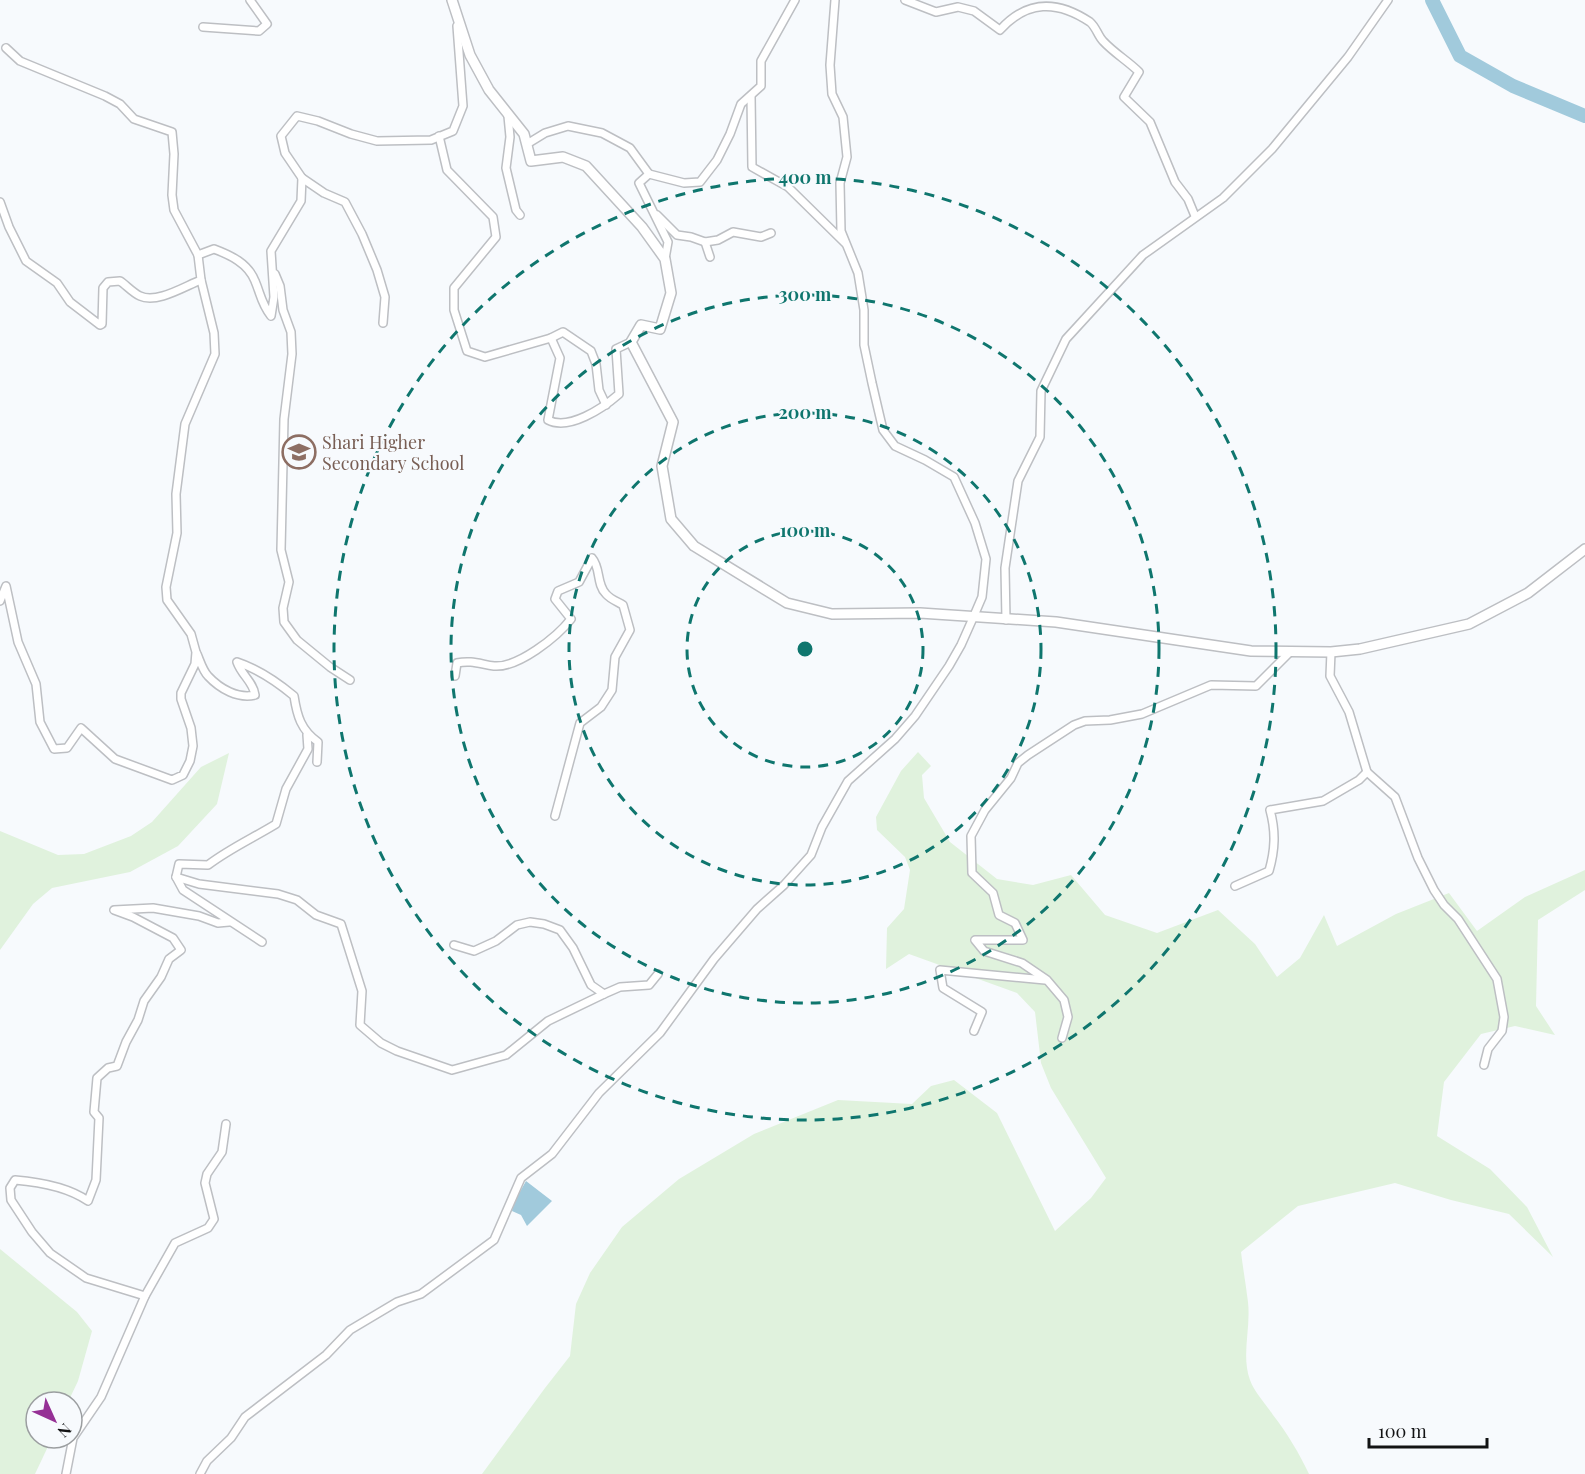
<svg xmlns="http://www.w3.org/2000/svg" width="1585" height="1474" viewBox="0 0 1585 1474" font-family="'Playfair Display',serif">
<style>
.green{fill:#e0f2dd}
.water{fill:#a1cadc}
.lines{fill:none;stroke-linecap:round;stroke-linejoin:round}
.river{stroke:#a1cadc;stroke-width:14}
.street-casing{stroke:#bdbfc3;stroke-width:10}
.secondary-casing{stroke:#bdbfc3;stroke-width:12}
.street{stroke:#fff;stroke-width:7}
.secondary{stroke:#fff;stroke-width:9}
.ring{fill:none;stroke:#0f766e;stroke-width:3;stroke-dasharray:10 8}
.labels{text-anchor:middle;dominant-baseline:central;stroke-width:4.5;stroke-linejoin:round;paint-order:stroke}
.education-label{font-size:18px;fill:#785e54;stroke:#f7fafd;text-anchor:start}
.centre{fill:#0f766e;stroke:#f7fafd;stroke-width:3}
.ring-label{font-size:18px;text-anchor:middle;font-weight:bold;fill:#0f766e;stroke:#f7fafd;stroke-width:4.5;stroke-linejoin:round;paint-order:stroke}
</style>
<rect width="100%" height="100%" fill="#f7fafd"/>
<g class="green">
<path d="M 918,752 L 931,766 L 922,775 L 924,798 L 950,842 L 997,879 L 1033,885 L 1071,875 L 1105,915 L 1157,933 L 1218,910 L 1255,944 L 1277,977 L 1300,958 L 1324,915 L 1337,946 L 1396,914 L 1449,893 L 1477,931 L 1525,897 L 1585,870 L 1585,890 L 1538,920 L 1536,1006 L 1555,1035 L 1515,1026 L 1481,1034 L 1444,1082 L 1437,1136 L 1490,1169 L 1527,1207 L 1553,1257 L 1509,1214 L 1451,1200 L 1395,1183 L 1298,1206 L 1241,1252 C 1243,1269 1246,1285 1248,1302 C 1251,1329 1241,1355 1250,1380 C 1254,1392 1266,1404 1273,1415 C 1287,1433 1299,1453 1309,1474 L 482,1474 L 545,1388 L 570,1356 L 576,1304 L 590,1273 L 622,1227 L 679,1179 L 754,1134 L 838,1100 L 912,1104 L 931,1086 L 954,1080 L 997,1113 L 1055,1231 L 1091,1198 L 1106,1178 L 1051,1088 L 1041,1063 L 1035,1012 L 1017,993 L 909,954 L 886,969 L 887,928 L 904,909 L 910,870 L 905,857 L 877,830 L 876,817 L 901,771 Z"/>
<polygon points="229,753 217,804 178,846 130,872 52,888 33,904 0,950 0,831 58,855 84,854 131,836 152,822 201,767"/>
<polygon points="0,1249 77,1312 92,1331 78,1381 68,1402 36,1402 36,1438 52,1438 35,1474 0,1474"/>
</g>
<polygon class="water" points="526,1181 552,1201 527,1226 521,1215 512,1211 513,1204"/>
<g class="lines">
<polyline class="river" points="1432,0 1460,56 1513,86 1585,116"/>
<g class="street-casing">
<g id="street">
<path d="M 905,0 L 936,12 L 958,7 L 974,11 L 1000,30 C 1027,0 1057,0 1090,22 C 1096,27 1098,36 1103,41 C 1114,53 1128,61 1139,72 L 1124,97 L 1150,122 L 1175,182 L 1188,199 L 1195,216"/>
<polyline points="203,27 259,31 267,24 250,0"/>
<path d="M 6,48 L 20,61 L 105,96 L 120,104 L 134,119 L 172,132 L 174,154 L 172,195 L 174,210 L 198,255 L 214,249 C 230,255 248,263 255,281 C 261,295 261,303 271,316 L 274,297 L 271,251 L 301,201 L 302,178 L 285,153 L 281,136 L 297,116 L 318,121 L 351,134 L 377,141 L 431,140 L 453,131 L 463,106 L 457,26"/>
<polyline points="751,96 752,167 788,187 845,243"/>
<polyline points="508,116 510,137 506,168 516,210 520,215"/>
<path d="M 439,136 L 447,170 L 493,217 L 496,237 L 454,288 L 454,310 L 467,351 L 485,357 L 551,338 L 560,358 L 548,420 C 569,431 603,408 619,394 L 616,349 L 631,342"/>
<polyline points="527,144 545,133 568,126 602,133 630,148 649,174"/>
<polyline points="302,178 324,193 345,202 362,234 377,270 385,297 383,323"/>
<path d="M 0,202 L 9,227 L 26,261 L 57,283 L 70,302 L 100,325 L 102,324 L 103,288 L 108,282 L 120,281 C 126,285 133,293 140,296 C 157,304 185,286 201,280 L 198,255"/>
<polyline points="657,215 677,235 691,237 705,242 710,257"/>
<polyline points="705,242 718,240 733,232 761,237 771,233"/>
<polyline points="665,259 668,242 639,183 649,174 684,183 700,182 717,160 730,134 741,104 761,86 761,61 795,0"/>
<polyline points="275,274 280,286 283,310 291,332 292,354 284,419 281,550 289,582 283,608 284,622 297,640 330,667 350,680"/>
<polyline points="551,338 563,332 591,351 596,364 599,390 606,405"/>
<polyline points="0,601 6,586 18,642 36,684 40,722 54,749 67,748 81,728 115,759 172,780 183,775 190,761 193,746 191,728 181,699 181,693 195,664 196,652 191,634 167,600 166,587 177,533 176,494 185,424 215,354 214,333 201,280"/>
<polyline points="1006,620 1005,568 1018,481 1040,437 1041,391 1066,339 1143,255 1223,198 1272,149 1348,57 1388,0"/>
<polyline points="1331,652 1330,676 1349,712 1367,772 1395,797 1418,858 1434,890 1444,905 1458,919 1497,979 1504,1017 1502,1031 1488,1049 1484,1065"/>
<path d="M 197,654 C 200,661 203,671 208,676 C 220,689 238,699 255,695 C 253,681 242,676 237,662 C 258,669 276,681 294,696 C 297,716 301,730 318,742 L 317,762"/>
<path d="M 455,676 L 457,663 C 471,660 480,664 494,666 C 518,668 557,637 571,619 L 555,599 L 558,591 L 579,582 L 592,558 C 601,568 596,584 606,594 C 610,599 618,602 623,605 L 630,630 L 615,657 L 612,690 L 601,707 L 580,723 L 555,816"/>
<polyline points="176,877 199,884 278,894 297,900 316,915 341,924 362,991 360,1025 381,1043 397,1051 452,1070 506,1055 548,1021 604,994 620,987 649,985 658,974"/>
<path d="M 1235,886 L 1269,871 C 1275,850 1276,832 1270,810 L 1323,801 L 1359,780 L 1367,772"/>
<path d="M 262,942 L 183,890 L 176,877 L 179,864 L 208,865 C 229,849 253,838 276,824 L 286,789 L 308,749 L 307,735"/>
<polyline points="454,945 474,951 496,941 517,925 530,922 544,924 560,930 573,948 591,985 604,994"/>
<polyline points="974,1031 982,1012 943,988 940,970 1045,980"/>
<polyline points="1062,1038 1068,1017 1064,1000 1047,980 1022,963 984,951 975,940 1023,940 1015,923 999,915 993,893 972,873 971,836 985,810 1011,778 1018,763 1028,755 1074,725 1085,721 1110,720 1142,714 1211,685 1256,686 1290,652"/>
<path d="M 145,1296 L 86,1278 L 50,1253 L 32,1232 L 11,1200 L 10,1188 L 15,1180 C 39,1182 68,1187 88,1201 L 96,1180 L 99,1118 L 94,1112 L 97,1078 L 108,1068 L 117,1066 L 126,1042 L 138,1020 L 144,1001 L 161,977 L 169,959 L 181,950 L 173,938 L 133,917 L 114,910 L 153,908 L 199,916 L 218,923 L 229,922"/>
<polyline points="66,1474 73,1438 101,1397 145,1296 175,1243 208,1228 214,1219 205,1183 207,1174 222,1152 226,1124"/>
<polyline points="200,1474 207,1461 231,1438 245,1417 326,1355 350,1330 397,1302 421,1294 494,1240 521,1178 552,1154 599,1093 660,1033 714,959 757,909 784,885 811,855 822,827 848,781 895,739 915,716 949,666 961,645 973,618 982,597 986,559 975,523 954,477 925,460 895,446 883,430 872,383 864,345 864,310 858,273 841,231 840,183 847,157 843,117 832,94 830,65 835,0"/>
</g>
</g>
<g class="secondary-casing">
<polyline id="secondary" points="452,0 470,55 489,90 524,134 531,161 563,157 586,166 642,227 665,259 671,293 660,329 641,325 631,342 673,422 662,466 671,519 694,546 787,603 832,614 920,613 1056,622 1251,651 1331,652 1360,649 1469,624 1528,593 1585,549"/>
</g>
<use href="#street" class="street"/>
<use href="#secondary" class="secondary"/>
</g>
<g class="ring">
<circle cx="805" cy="649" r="118"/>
<circle cx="805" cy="649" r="236"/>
<circle cx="805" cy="649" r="354"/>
<circle cx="805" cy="649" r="471"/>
</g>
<defs>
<g id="school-ring" transform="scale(1.725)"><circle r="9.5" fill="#f7fafd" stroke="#8d6e63" stroke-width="1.5"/><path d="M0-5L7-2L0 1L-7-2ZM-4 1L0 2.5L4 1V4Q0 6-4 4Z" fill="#8d6e63"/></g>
</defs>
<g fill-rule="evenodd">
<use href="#school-ring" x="299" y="452"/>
</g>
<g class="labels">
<g class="education-label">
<text x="322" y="442">Shari Higher<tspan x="322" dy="21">Secondary School</tspan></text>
</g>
</g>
<circle cx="805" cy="649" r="9" class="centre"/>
<g class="ring-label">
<text x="805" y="184">400 m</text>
<text x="805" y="301">300 m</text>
<text x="805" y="419">200 m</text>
<text x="805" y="537">100 m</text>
</g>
<g transform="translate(54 1420) rotate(135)"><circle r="28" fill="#f7fafd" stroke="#9b9ea0" stroke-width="1.5"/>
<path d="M0-4.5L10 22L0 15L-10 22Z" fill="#953095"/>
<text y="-9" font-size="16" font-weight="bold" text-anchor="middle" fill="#121314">N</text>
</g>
<path d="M1369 1438v9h118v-9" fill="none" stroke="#121314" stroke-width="3"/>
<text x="1378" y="1438" font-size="18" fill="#121314" stroke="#f7fafd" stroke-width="4.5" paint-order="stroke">100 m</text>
</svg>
